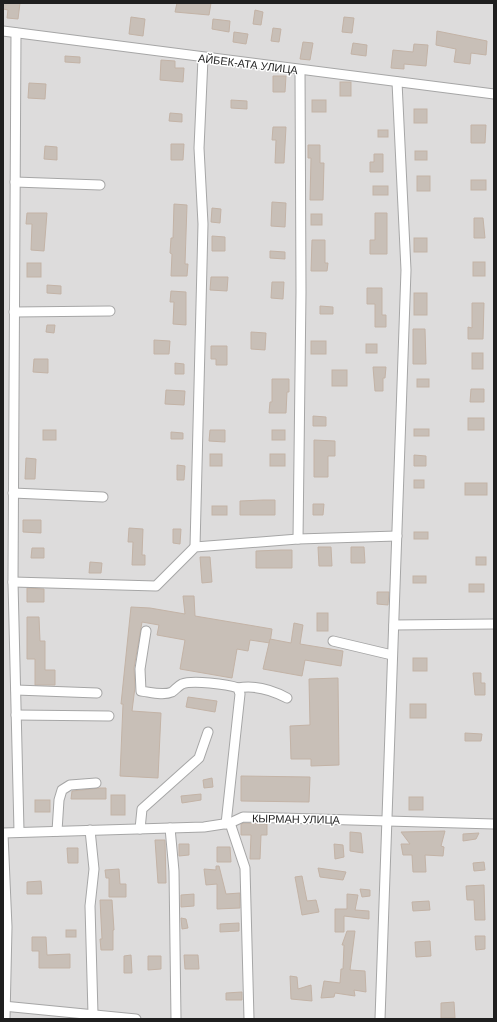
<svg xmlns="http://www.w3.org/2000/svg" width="497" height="1022" viewBox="0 0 497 1022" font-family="Helvetica,sans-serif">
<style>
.residential{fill:#dddcdc}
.building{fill:#c8bfb7;stroke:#c3b3a6}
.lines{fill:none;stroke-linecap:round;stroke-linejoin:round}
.minor-casing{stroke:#a6a6a6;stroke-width:11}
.minor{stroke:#fff;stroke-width:9}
.labels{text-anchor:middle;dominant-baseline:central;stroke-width:3;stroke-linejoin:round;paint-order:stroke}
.street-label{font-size:11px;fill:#1f1f1f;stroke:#fff}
</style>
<rect width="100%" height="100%" fill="#f0ece4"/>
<rect class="residential" x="3" y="3" width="491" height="1016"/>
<g class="building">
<polygon points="3,3 20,3 18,19 7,18 8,10 3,9"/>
<polygon points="177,3 211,3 209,15 175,12"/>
<polygon points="255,10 263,12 261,25 253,24"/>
<polygon points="131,17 145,19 143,36 129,34"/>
<polygon points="344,17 354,18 352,33 342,32"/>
<polygon points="213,19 230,21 229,32 212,29"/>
<polygon points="273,28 281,29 279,42 271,41"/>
<polygon points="437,31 487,41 486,55 471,53 470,64 454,62 456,49 436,45"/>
<polygon points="234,32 248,34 246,44 233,42"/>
<polygon points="303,42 313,43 310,60 300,59"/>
<polygon points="353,43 367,45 366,56 351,54"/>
<polygon points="414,44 428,45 426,66 404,64 404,69 391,68 393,50 413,52"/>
<polygon points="65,56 80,57 80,63 65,62"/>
<polygon points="161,60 175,61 175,68 184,68 183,82 160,80"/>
<polygon points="273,76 286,76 285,92 273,92"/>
<rect x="340" y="82" width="11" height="14"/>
<polygon points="29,83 46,84 45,99 28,98"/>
<polygon points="231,100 247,101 247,109 231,108"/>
<rect x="312" y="100" width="14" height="12"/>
<rect x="414" y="109" width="13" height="14"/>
<polygon points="170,113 182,114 182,122 169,121"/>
<polygon points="471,125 486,125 485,143 471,143"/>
<polygon points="273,127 286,127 284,163 275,163 276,140 272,140"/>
<rect x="378" y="130" width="10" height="7"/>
<polygon points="171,144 184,144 183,160 171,160"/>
<polygon points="308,145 320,145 320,163 324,163 323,200 310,200 311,158 308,158"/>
<polygon points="45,146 57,147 57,160 44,159"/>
<rect x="415" y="151" width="12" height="9"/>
<polygon points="374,154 383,154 383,172 370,172 370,162 374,162"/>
<rect x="417" y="176" width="13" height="15"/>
<rect x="471" y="180" width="15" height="10"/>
<rect x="373" y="186" width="15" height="9"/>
<polygon points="272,202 286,203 285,227 271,226"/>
<polygon points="174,204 187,205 185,264 188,264 187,276 171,276 172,254 170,253 171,238 173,238"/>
<polygon points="212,208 221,209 220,223 211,222"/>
<polygon points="27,213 47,213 44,251 31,250 32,224 26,224"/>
<polygon points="375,213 387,213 387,254 370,254 370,240 375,240"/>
<rect x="311" y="214" width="11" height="11"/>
<polygon points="474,218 483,218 485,238 474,238"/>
<polygon points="212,236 225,237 225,251 212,251"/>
<rect x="414" y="238" width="13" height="14"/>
<polygon points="312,240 325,240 325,263 328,263 327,271 311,271"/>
<polygon points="270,251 285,252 285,259 270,258"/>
<rect x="473" y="262" width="12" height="14"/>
<rect x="27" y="263" width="14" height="14"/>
<polygon points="211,277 228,277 227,291 210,290"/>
<polygon points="272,282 284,282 283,299 271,298"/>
<polygon points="47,285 61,286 61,294 47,293"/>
<polygon points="367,288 382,288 382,315 386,315 386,327 375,327 375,304 367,304"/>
<polygon points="171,291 186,292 186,325 173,324 174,302 170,302"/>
<rect x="414" y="293" width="13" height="22"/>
<polygon points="472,303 484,303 483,339 468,339 468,327 472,328"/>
<polygon points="320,306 333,307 333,314 320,314"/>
<polygon points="47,325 55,325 54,333 46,332"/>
<polygon points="413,329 425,329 426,364 413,364"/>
<polygon points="251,332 266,333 265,350 251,349"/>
<polygon points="154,340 170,341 169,354 154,354"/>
<rect x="311" y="341" width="15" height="13"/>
<rect x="366" y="344" width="11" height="9"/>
<polygon points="211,346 227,346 227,365 216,365 216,359 211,359"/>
<rect x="472" y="353" width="11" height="16"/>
<polygon points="34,359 48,359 48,373 33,372"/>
<polygon points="175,363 184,364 184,374 175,374"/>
<polygon points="373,367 386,367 385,378 383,378 383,391 375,391"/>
<rect x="332" y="370" width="15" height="16"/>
<polygon points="272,379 289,379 289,392 287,392 286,413 269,413 270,402 272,402"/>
<rect x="417" y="379" width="12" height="8"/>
<polygon points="471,389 484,389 484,402 470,402"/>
<polygon points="166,390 185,391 184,405 165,404"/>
<polygon points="313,416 326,417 326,426 313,426"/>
<rect x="468" y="418" width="16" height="12"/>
<rect x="414" y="429" width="15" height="7"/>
<rect x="43" y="430" width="13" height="10"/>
<polygon points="210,430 225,430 225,442 209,441"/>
<rect x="272" y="430" width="13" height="10"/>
<polygon points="171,432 183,433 183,439 171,439"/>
<polygon points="314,440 335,441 335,456 328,456 328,477 314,477"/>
<rect x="210" y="454" width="12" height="12"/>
<rect x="270" y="454" width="15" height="12"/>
<polygon points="414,455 426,456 426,466 414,466"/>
<polygon points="26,458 36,459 35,479 25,479"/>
<polygon points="177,465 185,466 184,480 177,480"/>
<rect x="414" y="480" width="10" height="8"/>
<rect x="465" y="483" width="22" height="12"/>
<polygon points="263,500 275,500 275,515 240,515 240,501"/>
<polygon points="313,504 324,504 323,515 313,515"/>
<rect x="212" y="506" width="15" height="9"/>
<polygon points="23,520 41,520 41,533 23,532"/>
<polygon points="129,528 143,529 142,555 145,555 145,565 132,565 133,542 128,542"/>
<polygon points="173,529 181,529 180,544 173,543"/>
<rect x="414" y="532" width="14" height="7"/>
<polygon points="318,547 331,547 332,566 319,566"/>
<polygon points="351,547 364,547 365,563 351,563"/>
<polygon points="32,548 44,548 44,558 31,558"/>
<polygon points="281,550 292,550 292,568 256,568 256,551"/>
<polygon points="200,557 210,557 212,582 202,583"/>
<rect x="476" y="557" width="10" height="8"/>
<polygon points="90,562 102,563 101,573 89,573"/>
<rect x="413" y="576" width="13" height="7"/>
<rect x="469" y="584" width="15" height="8"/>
<polygon points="27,588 44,589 44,602 27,602"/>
<polygon points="377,592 389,592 388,605 377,604"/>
<polygon points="183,596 194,596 195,616 272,629 270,643 250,640 248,651 237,649 232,678 180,669 185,640 157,635 159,625 142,622 134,668 135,687 132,711 161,713 158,778 120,776 123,704 121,704 131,607 150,608 185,614"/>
<rect x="317" y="613" width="11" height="18"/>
<polygon points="27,617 39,617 40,641 45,641 45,670 55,670 55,685 35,685 35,659 27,659"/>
<polygon points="294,623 303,625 300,644 343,651 341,666 305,660 302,676 263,669 270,639 291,643"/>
<rect x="413" y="658" width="14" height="13"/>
<polygon points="473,673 481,673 481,683 485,683 485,695 475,695"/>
<polygon points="338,678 339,765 311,766 311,759 291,759 290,726 310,725 309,679"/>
<polygon points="188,697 217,701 215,712 186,707"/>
<rect x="410" y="704" width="16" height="14"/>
<polygon points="465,733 482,734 481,741 465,741"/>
<polygon points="241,776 310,777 309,802 241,801"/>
<polygon points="212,778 213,787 204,788 203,780"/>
<polygon points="100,788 106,788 106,799 71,799 72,791"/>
<polygon points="201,794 201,800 182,803 181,796"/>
<rect x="111" y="795" width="14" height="20"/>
<rect x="409" y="797" width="14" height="13"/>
<rect x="35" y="800" width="15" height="12"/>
<polygon points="244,823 267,824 267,835 261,835 260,859 250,859 251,835 241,835 241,824"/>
<polygon points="445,831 441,846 444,847 443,856 425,855 426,872 413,872 412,855 403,855 401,844 410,844 401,832"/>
<polygon points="350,832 361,833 363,853 350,851"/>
<polygon points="479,833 476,839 463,841 463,834"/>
<polygon points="155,840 165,840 166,883 158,883"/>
<polygon points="179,844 189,844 189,855 179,856"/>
<polygon points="334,844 343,845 344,857 335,859"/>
<polygon points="217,847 230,847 231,862 217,862"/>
<polygon points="67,848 78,848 78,863 68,863"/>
<polygon points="484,862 485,870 474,871 473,863"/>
<polygon points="216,866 219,866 226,894 240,893 240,908 217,909 217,884 206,885 204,869 216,870"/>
<polygon points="318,868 346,872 343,880 320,877"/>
<polygon points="119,869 120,884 126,884 126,897 109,897 109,878 106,878 105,870"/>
<polygon points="302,876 307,901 316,900 319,912 302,915 295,877"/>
<polygon points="41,881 42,894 27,894 27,882"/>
<polygon points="484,885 485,920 475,920 474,900 467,900 466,886"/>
<polygon points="360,889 370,890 370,896 362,897"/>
<polygon points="194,894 194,906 181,907 181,895"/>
<polygon points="347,894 358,895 355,910 369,911 369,919 344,916 344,932 335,932 335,909 347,909"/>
<polygon points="100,900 112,900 114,930 113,930 113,950 101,950 100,939 102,939"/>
<polygon points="429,901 430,910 413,911 412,902"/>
<polygon points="181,918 186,919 188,928 182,929"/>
<polygon points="239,923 239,931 220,932 220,924"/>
<rect x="66" y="930" width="10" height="7"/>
<polygon points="347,931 355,931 350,970 365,971 366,992 354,990 355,996 335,993 334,997 321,998 324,981 340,983 341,969 343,969 344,945 342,945"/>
<polygon points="475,936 485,936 485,949 476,950"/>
<polygon points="32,937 46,937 47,955 70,954 70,968 39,968 39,951 32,951"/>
<polygon points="430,941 431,956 416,957 415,942"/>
<polygon points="131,955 132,973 124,973 124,956"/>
<polygon points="184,955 198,955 199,969 185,969"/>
<polygon points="148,956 161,956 161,969 148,970"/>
<polygon points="290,976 297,977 298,989 311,985 312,1001 291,999"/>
<polygon points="242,992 242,1000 226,1000 226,993"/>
<polygon points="454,1002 455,1018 441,1018 441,1003"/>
</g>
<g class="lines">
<g class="minor-casing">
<g id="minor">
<polyline points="3,31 494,94"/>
<polyline points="16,33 13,582 19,831"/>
<polyline points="15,182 100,185"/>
<polyline points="14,312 110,311"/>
<polyline points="13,493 103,497"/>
<polyline points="298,539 301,292 300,70"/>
<polyline points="195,547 203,224 199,148 203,58"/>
<polyline points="13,582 156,586 195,547 298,539 397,536"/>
<polyline points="394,625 494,624"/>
<path d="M 146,631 L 140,669 L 141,691 C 150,692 163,696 172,692 C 175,690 178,686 182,684 C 192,680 227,684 238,688 L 240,694 L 226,824"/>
<polyline points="333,641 392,655"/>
<path d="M 238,688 C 255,685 272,690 287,698"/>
<polyline points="16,690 97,693"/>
<polyline points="16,715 109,716"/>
<polyline points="230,823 245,868 249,1019"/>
<polyline points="170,828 174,871 176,1019"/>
<polyline points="140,829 142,809 199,758 208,732"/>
<polyline points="90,830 94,869 90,906 93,1014"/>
<polyline points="57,831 59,800 62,790 70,785 96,783"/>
<polyline points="3,833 204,827 230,823 243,817 494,824"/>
<polyline points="3,834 7,927 5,1019"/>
<polyline points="3,1006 136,1019"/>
<polyline points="380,1019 406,270 397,82"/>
</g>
</g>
<use href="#minor" class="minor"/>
</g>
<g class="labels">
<g class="street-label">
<text transform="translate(248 64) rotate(7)">АЙБЕК-АТА УЛИЦА</text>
<text transform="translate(296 819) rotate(1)">КЫРМАН УЛИЦА</text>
</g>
</g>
<rect width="497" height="1022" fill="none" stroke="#1f1f1f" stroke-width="8"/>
</svg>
